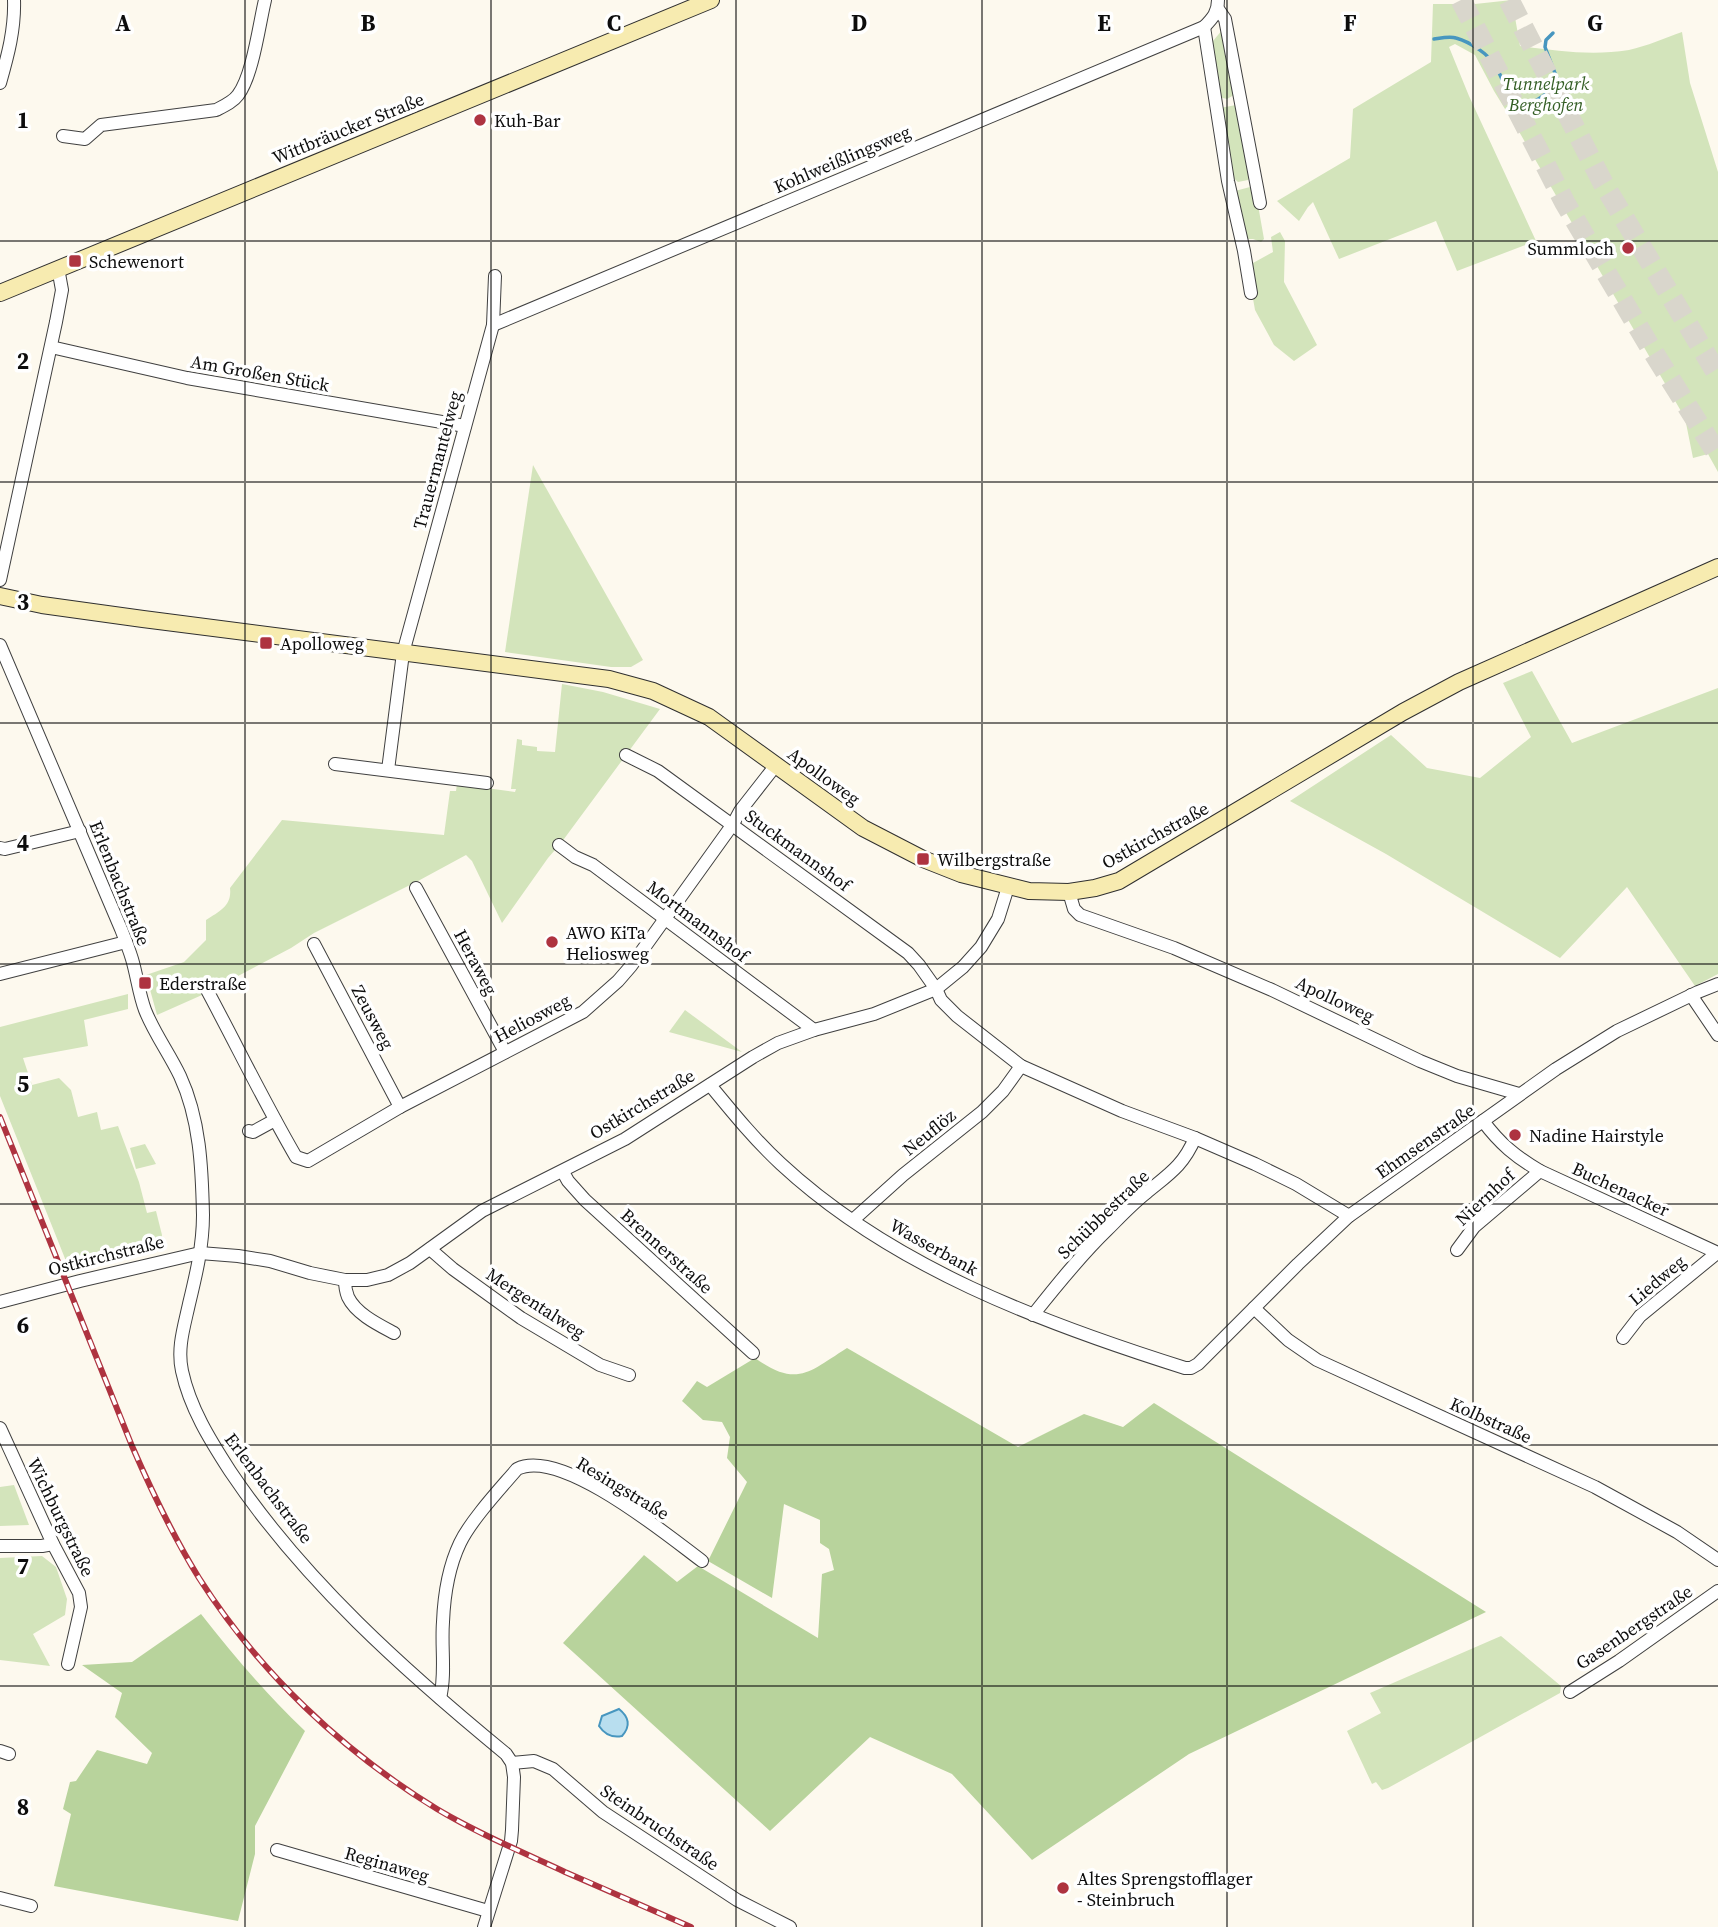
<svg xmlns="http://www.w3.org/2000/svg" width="1718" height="1927" viewBox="0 0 1718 1927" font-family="'Source Serif 4',serif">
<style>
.green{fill:#d3e4bb}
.forest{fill:#b8d39c}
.water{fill:#b8deef;stroke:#4796bf;stroke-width:2}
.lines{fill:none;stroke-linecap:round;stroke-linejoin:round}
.stream{stroke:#4796bf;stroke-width:3.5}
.highway-tunnel{stroke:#d9d6cc;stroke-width:21;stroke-dasharray:21 10;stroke-linecap:butt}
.street-casing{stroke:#404040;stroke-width:14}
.secondary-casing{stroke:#2f2f2f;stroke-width:18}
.street{stroke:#fff;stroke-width:12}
.secondary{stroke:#f7ebb0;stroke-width:16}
.rail-casing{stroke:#ae3340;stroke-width:6}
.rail{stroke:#fff;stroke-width:3.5;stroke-dasharray:10;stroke-linecap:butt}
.grid{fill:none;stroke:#0d0d0d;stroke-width:2;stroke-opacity:0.55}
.poi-dot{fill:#ae3340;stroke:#fff;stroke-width:2.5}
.labels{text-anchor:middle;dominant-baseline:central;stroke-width:7;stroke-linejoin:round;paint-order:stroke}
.park-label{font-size:18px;font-style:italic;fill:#335e24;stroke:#fff}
.poi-label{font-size:18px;fill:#0d0d0d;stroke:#fff;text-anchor:start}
.street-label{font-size:18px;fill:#0d0d0d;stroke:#fff}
.grid-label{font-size:23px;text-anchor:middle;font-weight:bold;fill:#0d0d0d;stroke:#fff;stroke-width:7;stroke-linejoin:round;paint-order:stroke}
</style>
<rect width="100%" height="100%" fill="#fdf9ee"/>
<g class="green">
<path d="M 1512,0 L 1520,46 C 1557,51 1592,56 1629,50 C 1647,46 1665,38 1682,32 L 1690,83 L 1718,172 L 1718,472 L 1708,454 L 1693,458 L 1685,418 L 1521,135 L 1494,91 L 1475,55 L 1455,44 L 1449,47 L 1469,96 L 1536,241 L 1457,271 L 1436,221 L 1339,259 L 1313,202 L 1308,207 L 1299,221 L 1277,201 L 1350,158 L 1353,109 L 1431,62 L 1433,4 L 1475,4 Z"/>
<polygon points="1223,29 1234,95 1227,99 1219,97 1212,51 1213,41"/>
<polygon points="1236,105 1251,174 1248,180 1238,182 1231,176 1220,108"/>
<polygon points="1250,187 1255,188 1264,239 1261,242 1253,239 1246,239 1235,191"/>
<polygon points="1280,232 1285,241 1284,282 1317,345 1294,361 1274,345 1255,310 1252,293 1253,263 1273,252 1271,237"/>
<polygon points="533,465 643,660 631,667 611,667 505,652"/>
<polygon points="1532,671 1572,743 1718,688 1718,974 1695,986 1627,887 1560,958 1386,854 1290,801 1391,735 1427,768 1480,778 1531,737 1503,683"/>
<path d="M 562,684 L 603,692 L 660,709 L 561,843 L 548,858 L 502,923 L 472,861 L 466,855 L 418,881 L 314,933 L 291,948 L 202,995 L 157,1015 L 146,975 L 184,962 L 206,940 L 206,920 C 220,911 232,906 230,888 L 282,820 L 444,835 L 450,791 L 456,791 L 457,784 L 515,792 L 516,789 L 511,789 L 517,739 L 522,740 L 522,745 L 537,747 L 537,751 L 555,752 Z"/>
<polygon points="128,994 128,1009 84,1020 88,1046 23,1058 32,1085 59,1078 71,1090 78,1117 97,1112 101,1130 118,1126 139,1182 147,1213 156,1211 162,1235 160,1251 68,1266 0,1096 0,1027"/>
<polygon points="685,1010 742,1052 669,1032"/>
<polygon points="145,1144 156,1164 136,1169 130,1148"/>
<polygon points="14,1485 29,1525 0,1526 0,1487"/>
<polygon points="42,1556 56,1567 67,1599 65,1615 33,1634 50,1666 0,1660 0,1558"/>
<polygon points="1501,1636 1561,1686 1560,1693 1388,1788 1382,1790 1376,1782 1372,1784 1347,1731 1381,1713 1370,1693"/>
</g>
<g class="forest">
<path d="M 847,1348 L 1018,1447 L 1084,1414 L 1123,1427 L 1154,1403 L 1486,1612 L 1189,1754 L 1032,1860 L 952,1774 L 870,1737 L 770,1831 L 563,1643 L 644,1555 L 677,1582 L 698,1566 L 818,1638 L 822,1574 L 834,1570 L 829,1549 L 820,1543 L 820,1520 L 784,1504 L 772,1598 L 708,1561 L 747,1482 L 727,1458 L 730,1437 L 722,1422 L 703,1420 L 682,1401 L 697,1381 L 707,1387 L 755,1358 C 797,1388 809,1372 847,1348 Z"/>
<path d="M 201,1614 C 235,1657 265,1693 305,1731 L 255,1826 L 255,1854 L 238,1921 L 54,1886 L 71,1814 L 63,1809 L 70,1782 L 76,1781 L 97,1750 L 147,1764 L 152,1753 L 115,1717 L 122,1693 L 82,1665 L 132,1662 Z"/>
</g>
<path class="water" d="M 619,1709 C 629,1717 631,1726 622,1736 C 612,1738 605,1735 599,1726 L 602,1716 Z"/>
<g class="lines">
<g class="stream">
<path d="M 1434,39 C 1441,38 1450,36 1456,38 C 1470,42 1489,54 1496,67 C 1504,80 1508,101 1522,109"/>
<polyline points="1534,102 1552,90 1558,81 1545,47 1546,40 1553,33"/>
</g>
<g class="highway-tunnel">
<polyline points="1461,0 1565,203 1650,347 1718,455"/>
<polyline points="1509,0 1603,183 1718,375"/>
</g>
<g class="street-casing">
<g id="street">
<polyline points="1218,9 1225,19 1260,203"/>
<polyline points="1204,27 1228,181 1244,251 1251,293"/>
<path d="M 0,83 C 8,55 15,29 14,0"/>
<path d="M 63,136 L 85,139 L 101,125 L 216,110 C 224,106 233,102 238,95 C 253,75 259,25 265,0"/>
<path d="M 493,325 L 1204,27 C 1213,18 1218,12 1218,0"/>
<polyline points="51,347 187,378 465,426"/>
<polyline points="0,580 56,322 62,290 58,268"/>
<path d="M 0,645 L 121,929 C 125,939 129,949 132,959 C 137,976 139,994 145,1010 C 154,1033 169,1053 180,1076 C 200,1119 202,1168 203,1215 C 203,1246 196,1275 189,1304 C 184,1327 177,1348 182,1371 C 190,1408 210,1440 230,1471 C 303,1580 405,1671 506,1754 L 512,1763 L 514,1777 L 512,1830 L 511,1841 L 484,1927"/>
<polyline points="626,755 658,771 908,953 919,965 936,989 941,1000 957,1016 1021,1066 1122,1111 1195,1138 1255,1164 1296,1184 1349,1216"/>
<polyline points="335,764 487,783"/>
<polyline points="388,770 403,653 493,325 495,276"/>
<polyline points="559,845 575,857 593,865 814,1030"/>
<polyline points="0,848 5,849 80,831"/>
<polyline points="416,888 505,1052"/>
<polyline points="1069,892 1074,909 1080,915 1174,948 1272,990 1420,1061 1457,1076 1519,1094"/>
<polyline points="314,944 400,1107"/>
<polyline points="0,974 126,942"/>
<path d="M 207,990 C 237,1046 264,1102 296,1157 L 308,1161 L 400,1107 L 583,1012 L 618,981 L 631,966 L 733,824 L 740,811 L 776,765"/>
<polyline points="1691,995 1718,1035"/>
<path d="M 710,1085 C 733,1113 755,1140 781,1164 C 892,1267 1042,1323 1185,1368 L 1191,1368 L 1198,1364 L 1298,1264 L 1349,1216 L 1556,1069 L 1617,1031 L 1698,992 L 1718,984"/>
<path d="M 1483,1121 C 1500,1144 1516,1157 1540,1171 L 1718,1253"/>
<polyline points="249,1131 253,1132 275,1120"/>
<polyline points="563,1172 568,1181 585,1200 753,1353"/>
<polyline points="853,1220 903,1175 982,1112 1003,1091 1021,1066"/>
<polyline points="430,1249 453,1269 521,1318 600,1365 629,1375"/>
<polyline points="1457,1250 1474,1227 1540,1171"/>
<path d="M 345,1280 C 345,1285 346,1292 348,1297 C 356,1314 379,1325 394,1333"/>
<polyline points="0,1302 80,1281 200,1253 238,1256 270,1261 310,1273 345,1280 367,1280 388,1275 410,1263 482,1211 625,1139 753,1057 778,1043 814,1030 874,1014 936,989 963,967 981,947 998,919 1008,887"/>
<polyline points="1254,1308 1288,1340 1317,1360 1595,1487 1677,1532 1718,1560"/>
<path d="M 1033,1315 C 1056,1286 1080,1256 1107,1230 C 1120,1217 1132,1204 1146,1193 C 1169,1174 1183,1166 1195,1138"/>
<polyline points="1623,1338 1640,1316 1717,1253"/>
<polyline points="0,1428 53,1544 79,1593 81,1607 68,1664"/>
<polyline points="0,1546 42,1546 53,1544"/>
<polyline points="1570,1692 1619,1661 1718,1591"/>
<path d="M 440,1698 C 446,1674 441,1647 443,1622 C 444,1597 449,1566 460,1543 C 471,1520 500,1489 517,1469 C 561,1447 667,1535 702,1561"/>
<polyline points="0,1751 9,1754"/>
<polyline points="512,1763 534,1761 553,1769 603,1812 737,1900 790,1927"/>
<polyline points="277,1850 488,1911"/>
<polyline points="0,1898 31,1906"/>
</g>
</g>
<g class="secondary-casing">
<g id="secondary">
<polyline points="0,293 711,0"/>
<polyline points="0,596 42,605 143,619 609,679 653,691 709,717 863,828 923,859 961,874 1029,891 1069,892 1095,888 1119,881 1403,712 1459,682 1718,567"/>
</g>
</g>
<use href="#street" class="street"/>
<use href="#secondary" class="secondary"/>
<g class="rail-casing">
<path id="rail" d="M 0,1117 L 132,1446 C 152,1492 173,1536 199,1578 C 259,1672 342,1751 437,1809 C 477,1833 522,1852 565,1872 C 607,1890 649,1909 691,1927"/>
</g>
<use href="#rail" class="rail"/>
</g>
<path class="grid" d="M 245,0 L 245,1927M 491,0 L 491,1927M 736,0 L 736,1927M 982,0 L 982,1927M 1227,0 L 1227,1927M 1473,0 L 1473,1927M 0,241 L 1718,241M 0,482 L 1718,482M 0,723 L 1718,723M 0,964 L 1718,964M 0,1204 L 1718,1204M 0,1445 L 1718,1445M 0,1686 L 1718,1686"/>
<g class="poi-dot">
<circle cx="480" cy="120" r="7"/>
<circle cx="1628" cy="248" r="7"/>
<rect x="68" y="254" width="14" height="14" rx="3.5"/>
<rect x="259" y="636" width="14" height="14" rx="3.5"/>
<rect x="916" y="852" width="14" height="14" rx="3.5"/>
<circle cx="552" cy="942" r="7"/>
<rect x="138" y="976" width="14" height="14" rx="3.5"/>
<circle cx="1515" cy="1135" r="7"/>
<circle cx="1063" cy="1888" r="7"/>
</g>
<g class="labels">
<g class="park-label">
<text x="1546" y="83">Tunnelpark<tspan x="1546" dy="21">Berghofen</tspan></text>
</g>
<g class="poi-label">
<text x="494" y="120">Kuh-Bar</text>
<text x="1614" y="248" text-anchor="end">Summloch</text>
<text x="89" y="261">Schewenort</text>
<text x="280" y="643">Apolloweg</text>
<text x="937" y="859">Wilbergstraße</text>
<text x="566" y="932">AWO KiTa<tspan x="566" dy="21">Heliosweg</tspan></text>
<text x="159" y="983">Ederstraße</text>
<text x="1529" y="1135">Nadine Hairstyle</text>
<text x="1077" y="1878">Altes Sprengstofflager<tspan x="1077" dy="21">- Steinbruch</tspan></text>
</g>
<g class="street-label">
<text transform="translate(348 128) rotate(-22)">Wittbräucker Straße</text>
<text transform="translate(842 159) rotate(-23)">Kohlweißlingsweg</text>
<text transform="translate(260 373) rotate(10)">Am Großen Stück</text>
<text transform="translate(437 460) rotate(-75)">Trauermantelweg</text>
<text transform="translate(824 776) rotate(36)">Apolloweg</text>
<text transform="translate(1155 835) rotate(-29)">Ostkirchstraße</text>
<text transform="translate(798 850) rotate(36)">Stuckmannshof</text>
<text transform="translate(120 883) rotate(68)">Erlenbachstraße</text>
<text transform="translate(698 921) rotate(37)">Mortmannshof</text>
<text transform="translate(476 962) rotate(62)">Heraweg</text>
<text transform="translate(1335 999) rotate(25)">Apolloweg</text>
<text transform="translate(373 1017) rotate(62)">Zeusweg</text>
<text transform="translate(532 1018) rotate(-28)">Heliosweg</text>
<text transform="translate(642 1104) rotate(-31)">Ostkirchstraße</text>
<text transform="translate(929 1132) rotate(-39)">Neuflöz</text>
<text transform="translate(1425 1141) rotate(-35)">Ehmsenstraße</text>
<text transform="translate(1621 1189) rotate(25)">Buchenacker</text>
<text transform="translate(1485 1197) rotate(-43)">Niernhof</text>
<text transform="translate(1103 1214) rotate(-44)">Schübbestraße</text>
<text transform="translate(934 1247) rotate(29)">Wasserbank</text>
<text transform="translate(667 1251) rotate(42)">Brennerstraße</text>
<text transform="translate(106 1255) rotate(-14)">Ostkirchstraße</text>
<text transform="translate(1657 1280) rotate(-40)">Liedweg</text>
<text transform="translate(536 1303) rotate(33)">Mergentalweg</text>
<text transform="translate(1491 1420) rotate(24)">Kolbstraße</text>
<text transform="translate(269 1488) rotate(53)">Erlenbachstraße</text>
<text transform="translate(623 1488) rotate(31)">Resingstraße</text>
<text transform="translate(61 1517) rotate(64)">Wichburgstraße</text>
<text transform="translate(1634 1627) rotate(-34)">Gasenbergstraße</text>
<text transform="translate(660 1827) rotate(34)">Steinbruchstraße</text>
<text transform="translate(387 1864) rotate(16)">Reginaweg</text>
</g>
</g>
<g class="grid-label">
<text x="123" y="31">A</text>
<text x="368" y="31">B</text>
<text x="614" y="31">C</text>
<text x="859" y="31">D</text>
<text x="1104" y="31">E</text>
<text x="1350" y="31">F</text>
<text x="1595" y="31">G</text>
<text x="23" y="128">1</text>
<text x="23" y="369">2</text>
<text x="23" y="610">3</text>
<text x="23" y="851">4</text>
<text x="23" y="1092">5</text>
<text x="23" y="1333">6</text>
<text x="23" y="1574">7</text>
<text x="23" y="1815">8</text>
</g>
</svg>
